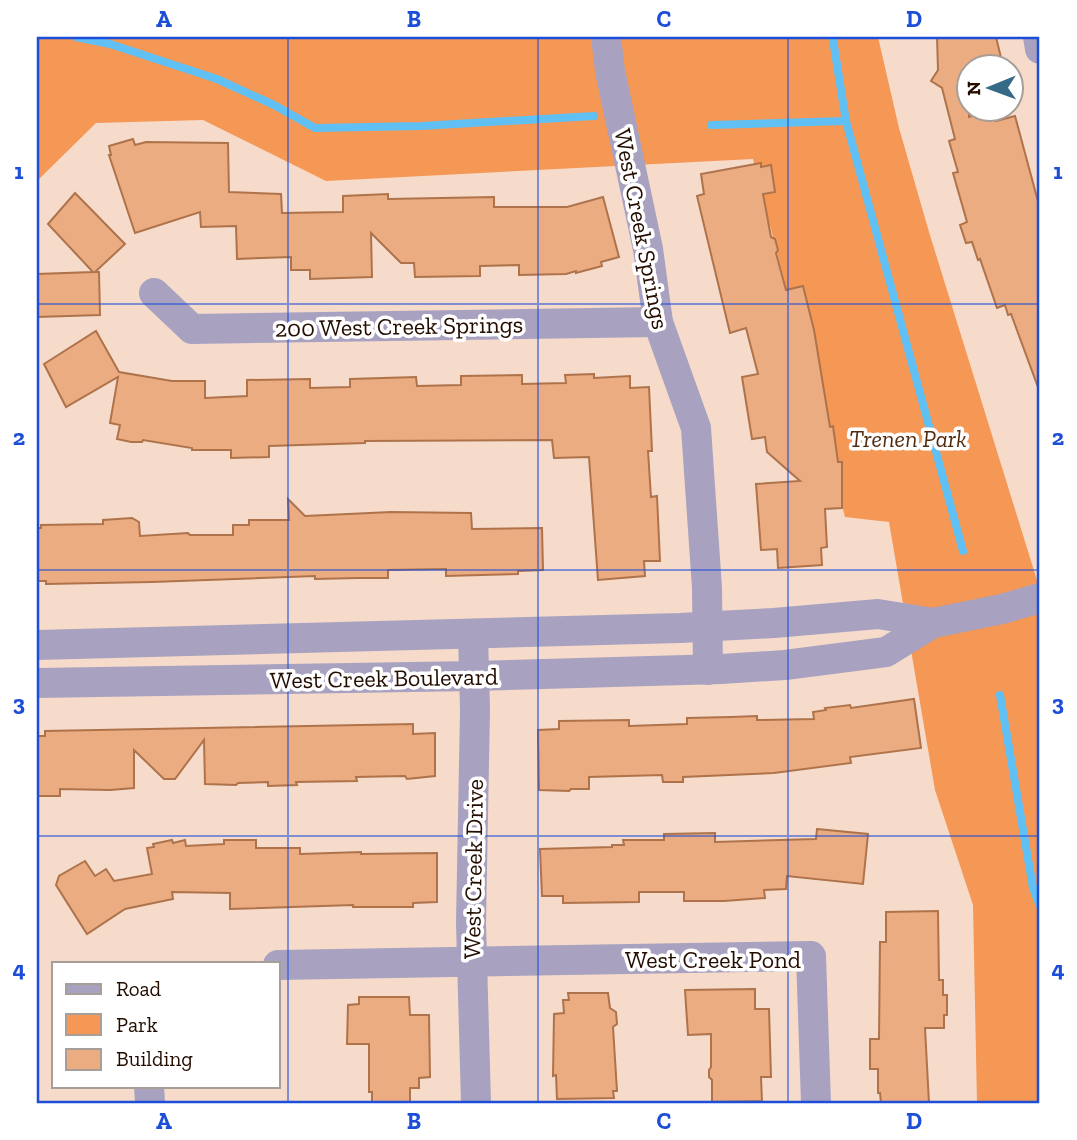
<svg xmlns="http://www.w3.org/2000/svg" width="1077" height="1140" viewBox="0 0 1077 1140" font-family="'Zilla Slab',serif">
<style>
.green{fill:#f59755}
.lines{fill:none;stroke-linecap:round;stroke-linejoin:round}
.stream{stroke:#60c0f3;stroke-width:8}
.building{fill:#ecac82;stroke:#ae734b;stroke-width:2}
.minor{stroke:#a8a2c0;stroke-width:30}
.grid{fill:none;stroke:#1d4ed8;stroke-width:2;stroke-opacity:0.55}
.labels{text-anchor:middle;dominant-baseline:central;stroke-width:7;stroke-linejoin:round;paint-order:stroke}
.street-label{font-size:24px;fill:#230c00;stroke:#fff}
.park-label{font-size:24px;font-style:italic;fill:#532c10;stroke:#fff}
.neatline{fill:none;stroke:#1d4ed8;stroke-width:2.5}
.grid-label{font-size:23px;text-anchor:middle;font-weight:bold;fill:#1d4ed8}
</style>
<rect width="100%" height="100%" fill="#f6dbcb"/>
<polygon class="green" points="37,37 878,37 899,128 929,232 1040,590 1040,1103 977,1103 973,905 935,790 889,522 845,517 753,159 326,181 203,120 96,123 37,181"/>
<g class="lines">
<g class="stream">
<polyline points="76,37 110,44 217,79 274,105 315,128 421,126 594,116"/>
<polyline points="833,40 846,121 963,551"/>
<polyline points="711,125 846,121"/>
<polyline points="1000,695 1033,888 1040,906"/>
</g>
</g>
<g class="building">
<polygon points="937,37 996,37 1003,66 969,66 969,117 993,110 996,121 1015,116 1040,209 1040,386 1038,387 1011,314 1008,315 1005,305 997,308 980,259 978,260 972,242 966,243 960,225 967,222 953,173 958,172 949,141 955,139 942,88 931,81 938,70"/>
<polygon points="133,139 135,145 146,142 228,143 229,192 281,194 282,213 343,212 343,196 388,194 388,199 494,197 494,207 567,207 603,197 619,257 601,262 602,266 576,273 576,271 566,274 519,275 519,265 480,266 480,276 415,277 414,263 401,263 371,233 372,277 310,279 310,270 291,270 291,257 237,259 236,226 201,227 200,212 135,233 109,155 111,155 109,146"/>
<polygon points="761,163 761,167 771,165 775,192 763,194 771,237 775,239 778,250 776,253 786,290 803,286 814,330 830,427 833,426 838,462 842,462 842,508 825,509 827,547 821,548 822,565 778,568 777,549 761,550 756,484 800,481 767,452 765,437 752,439 742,377 758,374 746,328 730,333 697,196 704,194 701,174"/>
<polygon points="75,193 125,244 95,272 99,272 100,315 37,317 37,274 93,272 48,224"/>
<polygon points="96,331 119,372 172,381 205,381 205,398 247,396 247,380 310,379 310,388 350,387 350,379 416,377 417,386 461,385 461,376 522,375 522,384 566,383 565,375 594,374 594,378 630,376 630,388 649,387 652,451 648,451 651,497 657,496 660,561 644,561 645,576 598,580 589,457 554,458 552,440 365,441 365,443 269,446 269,457 231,458 231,450 192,450 192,448 143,440 142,442 131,442 117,439 120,425 110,423 118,377 66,407 44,364"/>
<polygon points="288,499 305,516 391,512 471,513 472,529 542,528 543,570 518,571 518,574 446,576 446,569 388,570 388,578 358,578 315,579 315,576 152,582 46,584 46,581 37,581 37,528 41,528 41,525 103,524 103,520 132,518 139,522 140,536 188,533 190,535 233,535 233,525 249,525 249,520 289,520"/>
<polygon points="914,699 921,748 850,757 851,763 774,773 683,777 683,782 663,782 662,775 589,777 589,789 571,789 569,791 539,790 538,730 559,729 559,721 629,720 629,726 687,724 687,718 731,717 757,716 757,720 814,719 813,712 826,710 825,708 850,705 851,708"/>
<polygon points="413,724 413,734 435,733 435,776 407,779 405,776 356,777 357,781 296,782 297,785 268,786 268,782 238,783 236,785 205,784 204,740 175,779 164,779 134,750 134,788 110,790 60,789 60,796 38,796 37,736 45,736 45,731"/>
<polygon points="817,829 868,834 863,884 787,876 786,889 764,890 765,898 724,901 684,901 684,892 639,892 639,902 563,903 563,896 542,896 540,849 612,847 612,845 624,845 623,840 664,840 664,834 715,833 715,842 816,839"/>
<polygon points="172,840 173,843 185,840 186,846 224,844 224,840 256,840 256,848 300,848 300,854 361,852 361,854 437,853 437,902 413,903 413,907 353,907 353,905 230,909 230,893 172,892 173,899 125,909 87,934 56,885 59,876 85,861 95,876 106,869 114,881 152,874 147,848 154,847 153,844"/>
<polygon points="938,911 939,980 943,980 943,995 947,995 947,1015 944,1015 944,1028 925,1028 929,1103 881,1103 880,1093 878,1093 878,1069 870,1069 870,1039 879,1039 880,942 886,942 886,912"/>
<polygon points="755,989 755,1009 769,1009 771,1077 761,1077 762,1101 712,1102 712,1080 709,1077 709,1070 711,1067 711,1034 688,1035 685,990"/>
<polygon points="568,993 608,993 610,1008 616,1012 617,1024 613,1027 617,1091 613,1091 614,1098 557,1099 556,1075 553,1076 554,1014 564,1013 563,1000 569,1000"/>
<polygon points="359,997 409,997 410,1015 429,1015 430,1077 419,1078 419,1088 410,1088 410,1102 372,1103 372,1092 369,1092 369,1044 347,1044 348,1005 359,1004"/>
</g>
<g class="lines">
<g class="minor">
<polyline points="606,37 610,71 648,249 658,322 696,428 707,588 708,670"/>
<polyline points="1038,37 1040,49"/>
<polyline points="154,293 192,329 658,322"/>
<polyline points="473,634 475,710 471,923 476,1103"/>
<polyline points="37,645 680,628 774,623 878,614 933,623 1002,609 1040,598"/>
<polyline points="37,683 475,676 721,669 785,665 886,652 933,623"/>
<polyline points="278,965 811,956 816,1103"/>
<polyline points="149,1086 150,1103"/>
</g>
</g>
<path class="grid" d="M 288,37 L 288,1103M 538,37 L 538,1103M 788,37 L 788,1103M 37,304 L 1040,304M 37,570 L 1040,570M 37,836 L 1040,836"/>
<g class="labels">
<g class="street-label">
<text transform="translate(642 229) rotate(79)">West Creek Springs</text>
<text transform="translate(399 326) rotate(-1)">200 West Creek Springs</text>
<text transform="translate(384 678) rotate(-1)">West Creek Boulevard</text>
<text transform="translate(473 869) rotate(-89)">West Creek Drive</text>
<text x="713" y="959">West Creek Pond</text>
</g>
<g class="park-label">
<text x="908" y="438">Trenen Park</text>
</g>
</g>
<rect width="1077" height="1140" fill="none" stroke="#ffffff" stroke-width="77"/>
<rect x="52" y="962" width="228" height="126" fill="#ffffff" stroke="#a79e99" stroke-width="2"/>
<rect x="66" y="984" width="35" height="10" fill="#a8a2c0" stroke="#a79e99" stroke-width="2"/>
<text x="116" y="996" font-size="21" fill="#230c00">Road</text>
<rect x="66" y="1014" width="35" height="21" fill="#f59755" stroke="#a79e99" stroke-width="2"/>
<text x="116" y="1032" font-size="21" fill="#230c00">Park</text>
<rect x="66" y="1049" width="35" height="21" fill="#ecac82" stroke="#a79e99" stroke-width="2"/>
<text x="116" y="1066" font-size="21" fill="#230c00">Building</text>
<g transform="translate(990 88) rotate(269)"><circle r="33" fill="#ffffff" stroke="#a79e99" stroke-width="2"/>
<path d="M0-5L12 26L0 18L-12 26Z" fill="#366b87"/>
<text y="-10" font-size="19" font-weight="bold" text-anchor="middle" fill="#230c00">N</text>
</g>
<rect x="38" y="38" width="1000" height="1064" class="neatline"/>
<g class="grid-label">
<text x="164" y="27">A</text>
<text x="414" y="27">B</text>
<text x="664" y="27">C</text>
<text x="914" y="27">D</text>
<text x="19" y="179">1</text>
<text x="1058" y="179">1</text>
<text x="19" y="445">2</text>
<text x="1058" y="445">2</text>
<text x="19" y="711">3</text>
<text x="1058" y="711">3</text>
<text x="19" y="977">4</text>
<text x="1058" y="977">4</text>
<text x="164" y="1129">A</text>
<text x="414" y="1129">B</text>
<text x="664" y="1129">C</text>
<text x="914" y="1129">D</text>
</g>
</svg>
